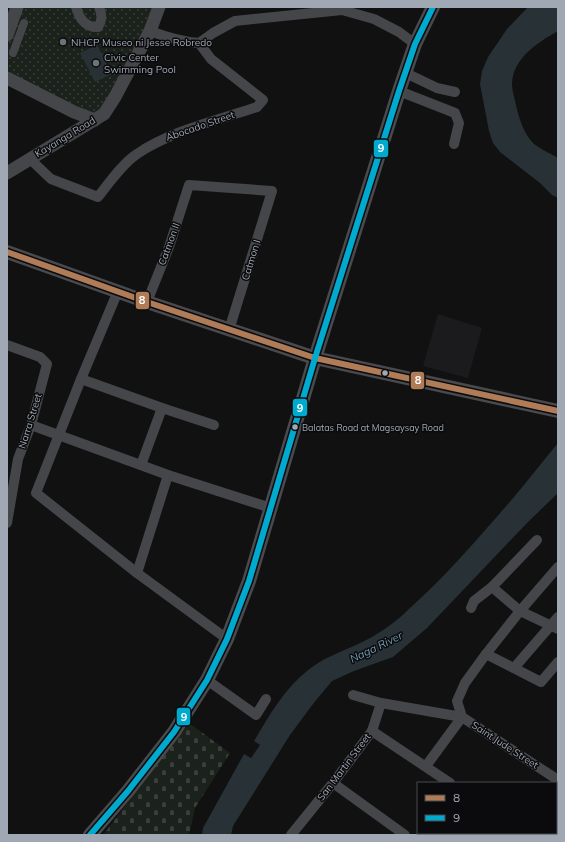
<svg xmlns="http://www.w3.org/2000/svg" width="565" height="842" viewBox="0 0 565 842" font-family="Mulish,sans-serif">
<style>
.built{fill:#1b1b1d}
.cemetery{fill:url(#cemetery-stones)}
.park{fill:url(#park-dots)}
.water{fill:#273136}
.lines{fill:none;stroke-linecap:round;stroke-linejoin:round}
.pedestrian{stroke:#45464a;stroke-width:8}
.minor{stroke:#45464a;stroke-width:10}
.tertiary{stroke:#45464a;stroke-width:13}
.secondary{stroke:#494a4e;stroke-width:14}
.bus-1-casing{stroke:#0b0b0d;stroke-width:9}
.bus-2-casing{stroke:#0b0b0d;stroke-width:9}
.bus-1{stroke:#b07c57;stroke-width:6}
.bus-2{stroke:#00a9ce;stroke-width:6}
.poi-dot{fill:#6e737a;stroke:#0b0b0d;stroke-width:1.5}
.bus-dot{fill:#a0a8b3;stroke:#0b0b0d;stroke-width:1.5}
.labels{text-anchor:middle;dominant-baseline:central;stroke-width:3;stroke-linejoin:round;paint-order:stroke}
.bus-label{font-size:9px;fill:#a0a8b3;stroke:#0b0b0d;text-anchor:start}
.poi-label{font-size:10px;fill:#a0a8b3;stroke:#0b0b0d;text-anchor:start}
.street-label{font-size:10px;fill:#a0a8b3;stroke:#0b0b0d}
.water-label{font-size:11px;font-style:italic;fill:#759bb1;stroke:#0b0b0d}
.line-badge{stroke:#0b0b0d;stroke-width:1.5}
.badge-label{font-size:11px;text-anchor:middle;font-weight:bold;fill:#fff}
</style>
<defs>
<pattern id="cemetery-stones" width="16" height="16" patternUnits="userSpaceOnUse"><rect width="16" height="16" fill="#1b211b"/><path d="M2 7V4a2 2 0 0 1 4 0v3zM10 15v-3a2 2 0 0 1 4 0v3z" fill="#393e3a"/></pattern>
<pattern id="park-dots" width="8" height="8" patternUnits="userSpaceOnUse"><rect width="8" height="8" fill="#1b211b"/><path d="M2 2h.1M6 6h.1" fill="none" stroke="#393e3a" stroke-width="1.8" stroke-linecap="round"/></pattern>
</defs>
<rect width="100%" height="100%" fill="#111"/>
<polygon class="built" points="438,314 482,328 468,378 423,366"/>
<polygon class="cemetery" points="189,723 230,753 195,808 189,835 103,835"/>
<polygon class="park" points="17,7 159,7 95,120 7,78 7,35"/>
<g class="water">
<path d="M 528,7 L 558,7 L 558,31 C 538,42 512,59 512,84 C 512,91 515,99 516,105 C 519,119 524,134 534,144 C 541,149 551,154 558,158 L 558,198 L 552,195 L 540,183 L 500,152 L 493,143 L 489,131 L 480,84 L 482,71 L 488,57 L 507,29 Z"/>
<polygon points="97,45 112,74 95,82 80,53"/>
<path d="M 558,443 L 558,493 L 527,523 L 427,628 L 407,645 L 393,657 L 354,671 L 332,681 L 313,704 L 290,735 L 233,826 L 231,835 L 202,835 L 203,828 L 244,754 L 251,758 L 260,745 L 254,741 C 269,716 284,689 307,671 C 322,658 341,652 358,644 C 378,635 395,623 410,608 C 447,575 481,535 514,497 C 529,479 543,461 558,443 Z"/>
</g>
<g class="lines">
<polyline class="pedestrian" points="13,53 24,23"/>
<g class="minor">
<path d="M 76,7 C 79,18 86,28 98,27 C 103,20 102,14 99,7"/>
<polyline points="199,43 213,33 235,21 342,10 374,19 399,32 415,44"/>
<polyline points="405,74 412,76 437,88 455,92"/>
<polyline points="399,91 455,113 459,123 454,144"/>
<path d="M 30,159 L 51,179 L 98,197 C 109,183 123,163 137,154 C 170,131 219,120 257,107 L 263,100 L 211,59 L 199,43 C 182,42 166,37 150,31"/>
<polyline points="118,291 81,379 36,493 137,573 227,639"/>
<polyline points="147,302 169,247 189,185 272,191 229,330"/>
<polyline points="7,345 40,357 47,364 31,425 18,459 7,523"/>
<polyline points="81,379 162,408 214,425"/>
<polyline points="31,425 168,475 271,508"/>
<polyline points="141,465 162,408"/>
<polyline points="137,573 168,475"/>
<polyline points="492,587 520,611 558,629"/>
<polyline points="471,608 474,601 492,587 537,540"/>
<polyline points="486,654 541,682 558,662"/>
<polyline points="514,668 558,617"/>
<polyline points="207,680 256,715 266,699"/>
<polyline points="353,695 381,703"/>
<polyline points="462,717 457,701 465,683 486,654 520,611 558,567"/>
<polyline points="372,731 450,783"/>
<polyline points="426,766 462,717"/>
<polyline points="333,783 405,835"/>
<polyline points="524,833 527,835"/>
<polyline points="291,835 333,783 372,731 381,703 462,717 558,780"/>
</g>
<g class="tertiary">
<polyline points="7,35 17,7"/>
<polyline points="7,78 74,112 95,120"/>
<polyline points="7,173 104,114 115,97 150,31 159,7"/>
</g>
<g class="secondary">
<polyline points="7,252 147,302 315,358 558,411"/>
<polyline points="90,835 128,791 174,732 207,680 227,639 249,581 315,358 399,91 415,44 433,7"/>
</g>
<g class="bus-1-casing">
<polyline id="bus-1" points="7,252 147,302 315,358 558,411"/>
</g>
<g class="bus-2-casing">
<polyline id="bus-2" points="90,835 128,791 174,732 207,680 227,639 249,581 315,358 399,91 415,44 433,7"/>
</g>
<use href="#bus-1" class="bus-1"/>
<use href="#bus-2" class="bus-2"/>
</g>
<g class="poi-dot">
<circle cx="63" cy="42" r="4"/>
<circle cx="96" cy="63" r="4"/>
</g>
<g class="bus-dot">
<circle cx="385" cy="373" r="3.5"/>
<circle cx="295" cy="427" r="3.5"/>
</g>
<g class="labels">
<g class="bus-label">
<text x="302" y="427">Balatas Road at Magsaysay Road</text>
</g>
<g class="poi-label">
<text x="71" y="42">NHCP Museo ni Jesse Robredo</text>
<text x="104" y="57">Civic Center<tspan x="104" dy="12">Swimming Pool</tspan></text>
</g>
<g class="street-label">
<text transform="translate(200 126) rotate(-19)">Abocado Street</text>
<text transform="translate(65 137) rotate(-31)">Kayanga Road</text>
<text transform="translate(169 244) rotate(-70)">Catmon II</text>
<text transform="translate(251 260) rotate(-73)">Catmon I</text>
<text transform="translate(30 421) rotate(-73)">Narra Street</text>
<text transform="translate(505 745) rotate(33)">Saint Jude Street</text>
<text transform="translate(344 767) rotate(-53)">San Martin Street</text>
</g>
<g class="water-label">
<text transform="translate(376 647) rotate(-26)">Naga River</text>
</g>
</g>
<g class="line-badge">
<rect x="373" y="139" width="16" height="19" rx="4" fill="#00a9ce"/>
<rect x="135" y="291" width="15" height="19" rx="4" fill="#b07c57"/>
<rect x="410" y="371" width="15" height="19" rx="4" fill="#b07c57"/>
<rect x="292" y="398" width="16" height="19" rx="4" fill="#00a9ce"/>
<rect x="176" y="707" width="15" height="19" rx="4" fill="#00a9ce"/>
</g>
<g class="badge-label">
<text x="381" y="152">9</text>
<text x="142" y="304">8</text>
<text x="418" y="384">8</text>
<text x="300" y="412">9</text>
<text x="184" y="721">9</text>
</g>
<rect width="565" height="842" fill="none" stroke="#a0a8b3" stroke-width="16"/>
<rect x="417" y="782" width="140" height="52" fill="#0b0b0d" stroke="#474a4f"/>
<rect x="425" y="795" width="20" height="6" fill="#b07c57" stroke="#474a4f"/>
<text x="453" y="802" font-size="12" fill="#a0a8b3">8</text>
<rect x="425" y="815" width="20" height="6" fill="#00a9ce" stroke="#474a4f"/>
<text x="453" y="822" font-size="12" fill="#a0a8b3">9</text>
</svg>
